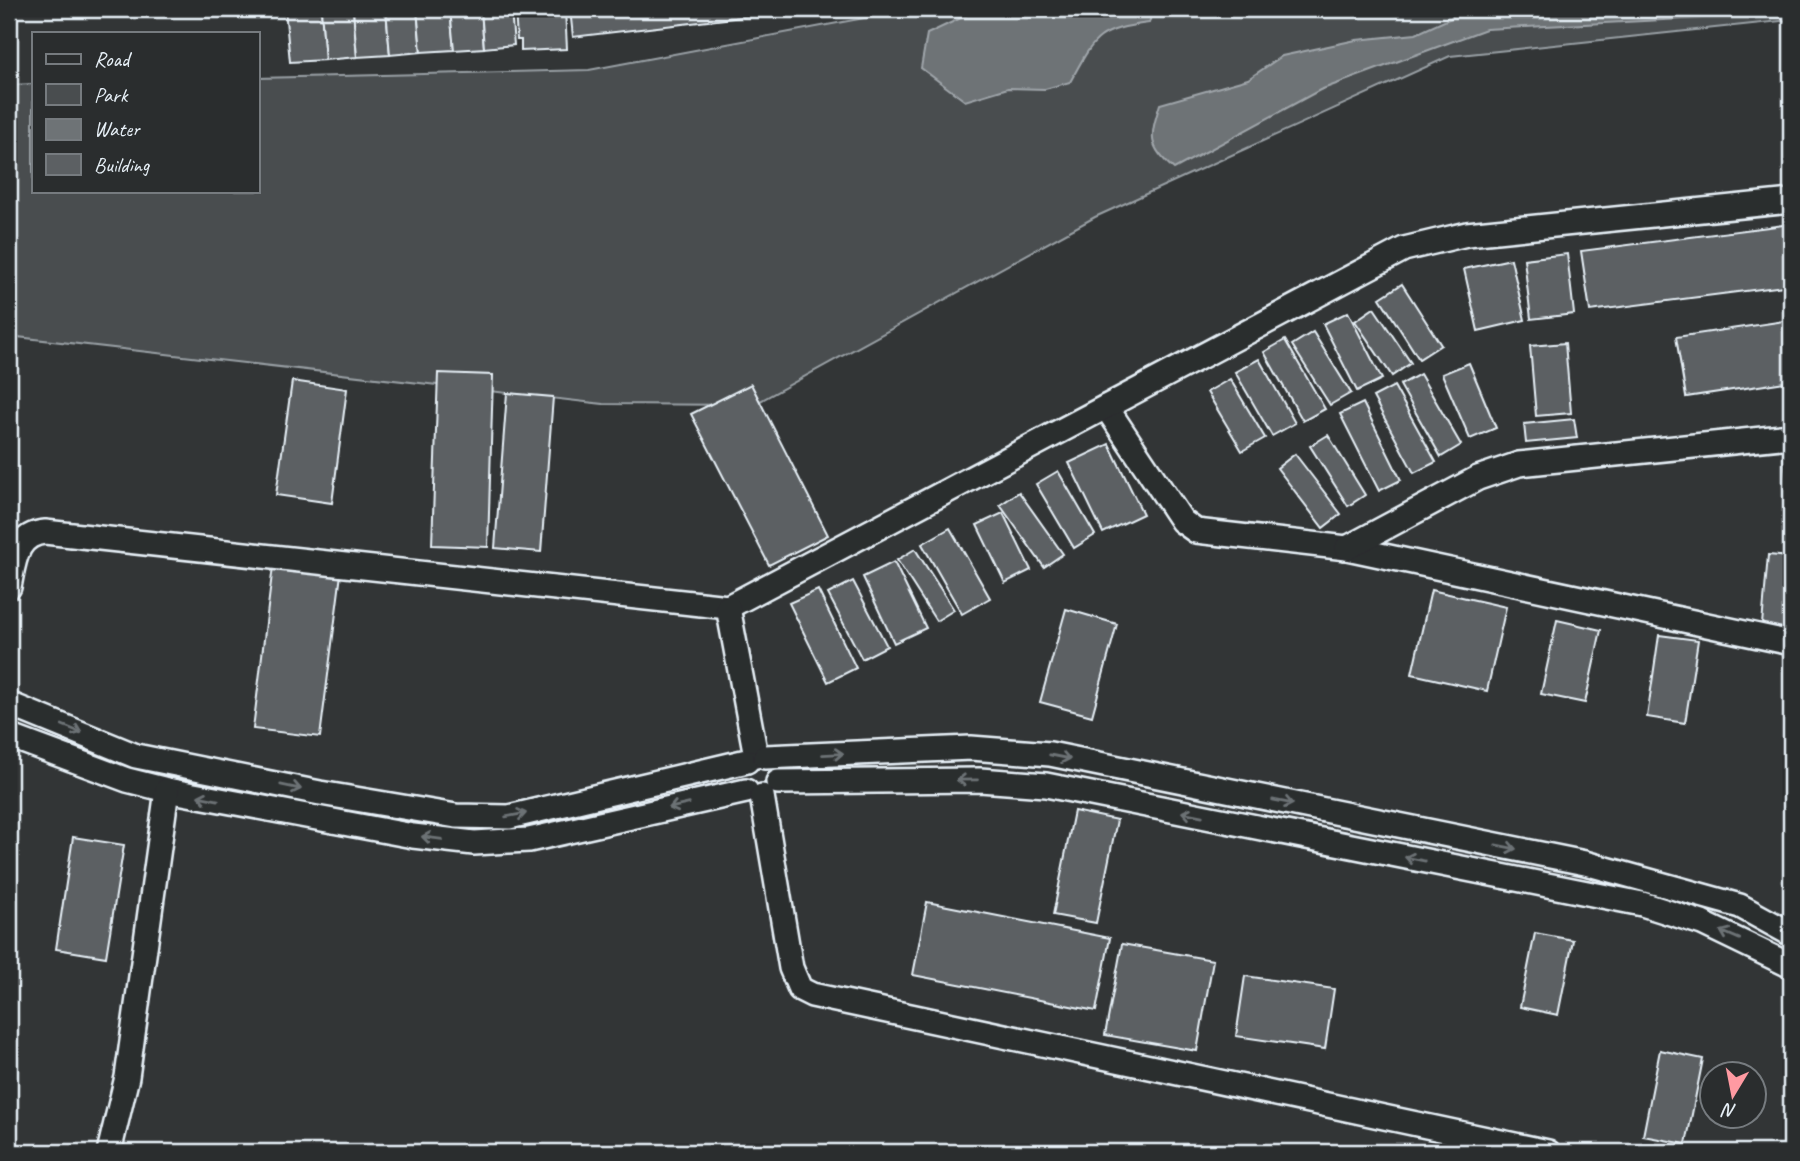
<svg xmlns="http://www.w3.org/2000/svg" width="1800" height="1161" viewBox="0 0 1800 1161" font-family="Caveat,sans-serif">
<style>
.green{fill:#494d4f;stroke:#989fa4;stroke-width:2}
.water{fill:#6e7376;stroke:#9fa5aa;stroke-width:2}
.building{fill:#5c6063;stroke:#e8f1f8;stroke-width:2}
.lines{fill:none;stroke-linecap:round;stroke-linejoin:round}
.minor-casing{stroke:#e8f1f8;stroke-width:28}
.minor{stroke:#2a2d2e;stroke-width:23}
.oneway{stroke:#6c7275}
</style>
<rect width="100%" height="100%" fill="#323536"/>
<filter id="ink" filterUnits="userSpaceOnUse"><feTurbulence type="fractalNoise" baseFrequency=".0143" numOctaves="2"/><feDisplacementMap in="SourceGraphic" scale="14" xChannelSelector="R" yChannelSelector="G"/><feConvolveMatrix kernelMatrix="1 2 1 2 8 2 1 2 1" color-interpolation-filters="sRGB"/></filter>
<g filter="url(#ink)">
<polygon class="green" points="912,9 1791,9 1791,20 1450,56 1095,217 753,405 603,404 9,336 9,85 33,84 33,191 257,191 257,78 589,70"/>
<g class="water">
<path d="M 980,9 L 1153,9 L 1149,23 C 1096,30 1095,37 1070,82 L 1045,89 L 1008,88 L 965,101 L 921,68 L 927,34 Z"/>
<path d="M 1455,9 L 1771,9 L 1722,17 L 1486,29 L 1320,90 L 1174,169 C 1147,146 1150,137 1160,104 L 1248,79 L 1282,56 L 1356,40 L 1416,34 L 1451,18 Z"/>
</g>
<g class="building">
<polygon points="285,9 321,9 325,60 290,62"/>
<polygon points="321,9 353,9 357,57 325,60"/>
<polygon points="353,9 386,9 390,55 357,57"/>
<polygon points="386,9 417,9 421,52 390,55"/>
<polygon points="417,9 450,9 454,50 421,52"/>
<polygon points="450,9 481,9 484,48 454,50"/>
<polygon points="481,9 511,9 514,45 484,48"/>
<polygon points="515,9 565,9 567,49 521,51 521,40 517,40"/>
<polygon points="570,9 785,9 759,15 573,37"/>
<polygon points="1791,224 1791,285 1590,311 1581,251"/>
<polygon points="1567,254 1574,314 1531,319 1524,259"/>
<polygon points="1511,259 1525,320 1478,331 1464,269"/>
<polygon points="1402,284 1441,345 1419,359 1380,298"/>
<polygon points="1374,308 1411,363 1392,376 1355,321"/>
<polygon points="1348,312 1382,379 1357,391 1323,324"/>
<polygon points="1791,320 1791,381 1686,397 1676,337"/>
<polygon points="1313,332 1351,393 1330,405 1292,345"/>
<polygon points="1285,340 1325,409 1303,421 1264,352"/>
<polygon points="1565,343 1571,413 1536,416 1530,346"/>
<polygon points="1259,359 1295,423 1272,436 1235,372"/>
<polygon points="1469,363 1496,428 1470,439 1442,374"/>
<polygon points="438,373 493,375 488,547 432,545"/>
<polygon points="1420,374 1461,445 1441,457 1400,385"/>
<polygon points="1230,379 1265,438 1242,451 1207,392"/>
<polygon points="292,381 347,389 332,503 276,495"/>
<polygon points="751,384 828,535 769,565 691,414"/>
<polygon points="1394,386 1436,462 1414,473 1373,397"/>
<polygon points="507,393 553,397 541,552 495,548"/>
<polygon points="1363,403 1401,480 1379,491 1340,414"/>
<polygon points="1574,419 1577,438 1526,443 1524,424"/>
<polygon points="1328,435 1365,495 1348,506 1310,446"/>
<polygon points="1791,443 1791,533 1783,444"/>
<polygon points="1109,444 1143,514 1103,533 1069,463"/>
<polygon points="1295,454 1341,514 1323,528 1277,468"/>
<polygon points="1058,471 1095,535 1074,548 1036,484"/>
<polygon points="1019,492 1063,554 1044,567 1000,505"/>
<polygon points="1003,513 1031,570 1005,583 977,525"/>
<polygon points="950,528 990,598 962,614 922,544"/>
<polygon points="915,549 954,610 936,621 897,560"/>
<polygon points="1768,555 1791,557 1791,639 1761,636"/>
<polygon points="894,562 926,628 894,643 863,577"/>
<polygon points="273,566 341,574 320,737 253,729"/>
<polygon points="853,581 887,646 862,659 828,594"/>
<polygon points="818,590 856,668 828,682 789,603"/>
<polygon points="1431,590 1506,607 1487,691 1412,674"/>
<polygon points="1066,609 1117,624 1092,716 1040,702"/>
<polygon points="1557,620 1601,630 1585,703 1541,694"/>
<polygon points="1659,635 1698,640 1685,723 1647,717"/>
<polygon points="1074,811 1117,820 1096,923 1053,915"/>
<polygon points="73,837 124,845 106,957 56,949"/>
<polygon points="927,902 1110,938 1096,1011 913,975"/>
<polygon points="1535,933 1573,940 1558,1015 1520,1007"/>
<polygon points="1122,944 1213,960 1197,1051 1105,1035"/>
<polygon points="1245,976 1334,989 1325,1049 1236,1036"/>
<polygon points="1660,1050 1703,1059 1686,1144 1643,1136"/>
</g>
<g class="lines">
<g class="minor-casing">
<g id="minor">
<polyline points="1106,407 1182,521 1196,531 1347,548 1791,643"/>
<polyline points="1347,548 1478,478 1519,464 1791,436"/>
<path d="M 9,587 C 14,563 15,534 45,532 L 728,607 L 1404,249 L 1467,234 L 1791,201"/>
<polyline points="728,607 756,756"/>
<polyline points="9,704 136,756 320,793 456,816 509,817 747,761"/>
<polyline points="9,736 127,780 167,790 413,836 474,843 529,840 746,791"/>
<polyline points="765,757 971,748 1050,754 1585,863 1740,906 1791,934"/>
<polyline points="778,782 980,780 1046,785 1642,904 1702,923 1791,966"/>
<polyline points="762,796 791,968 800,989 812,995 1548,1152"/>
<polyline points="109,1152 127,1077 167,790"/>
</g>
</g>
<use href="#minor" class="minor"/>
</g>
<defs><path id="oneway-shaft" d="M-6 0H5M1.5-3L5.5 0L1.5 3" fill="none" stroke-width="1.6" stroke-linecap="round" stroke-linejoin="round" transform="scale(1.75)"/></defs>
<g class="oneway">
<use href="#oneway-shaft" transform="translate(72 729) rotate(22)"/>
<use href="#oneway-shaft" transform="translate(833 754) rotate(-3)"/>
<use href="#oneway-shaft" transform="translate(1060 757) rotate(11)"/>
<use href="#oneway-shaft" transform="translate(967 780) rotate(179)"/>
<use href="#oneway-shaft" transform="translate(291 787) rotate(12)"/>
<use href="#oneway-shaft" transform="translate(208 798) rotate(-169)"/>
<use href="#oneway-shaft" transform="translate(1283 802) rotate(11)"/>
<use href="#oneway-shaft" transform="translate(679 806) rotate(167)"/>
<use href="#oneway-shaft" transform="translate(1192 814) rotate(-169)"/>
<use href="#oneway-shaft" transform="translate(516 815) rotate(-10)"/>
<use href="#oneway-shaft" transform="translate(432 838) rotate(-173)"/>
<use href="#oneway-shaft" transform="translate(1506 847) rotate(11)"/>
<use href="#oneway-shaft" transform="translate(1415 859) rotate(-169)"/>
<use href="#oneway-shaft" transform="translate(1730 935) rotate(-157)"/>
</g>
</g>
<rect width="1800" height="1161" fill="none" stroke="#2a2d2e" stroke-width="35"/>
<rect x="18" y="18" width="1765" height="1126" fill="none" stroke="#e8f1f8" stroke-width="2.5" filter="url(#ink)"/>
<rect x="32" y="32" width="228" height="161" fill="#2a2d2e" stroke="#767b7f" stroke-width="2"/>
<rect x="46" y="54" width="35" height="10" fill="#2a2d2e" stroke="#767b7f" stroke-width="2"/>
<text x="94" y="66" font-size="21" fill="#e8f1f8">Road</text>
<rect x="46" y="84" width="35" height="21" fill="#494d4f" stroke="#767b7f" stroke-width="2"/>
<text x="94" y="102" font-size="21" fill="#e8f1f8">Park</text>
<rect x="46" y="119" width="35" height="21" fill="#6e7376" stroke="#767b7f" stroke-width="2"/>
<text x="94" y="136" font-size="21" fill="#e8f1f8">Water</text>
<rect x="46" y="154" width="35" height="21" fill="#5c6063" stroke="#767b7f" stroke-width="2"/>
<text x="94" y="172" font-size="21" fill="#e8f1f8">Building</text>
<g transform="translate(1733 1095) rotate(190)"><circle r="33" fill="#2a2d2e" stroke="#767b7f" stroke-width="2"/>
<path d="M0-5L12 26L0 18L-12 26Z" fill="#ff9aa2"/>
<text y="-10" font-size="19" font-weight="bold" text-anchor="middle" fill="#e8f1f8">N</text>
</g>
</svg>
